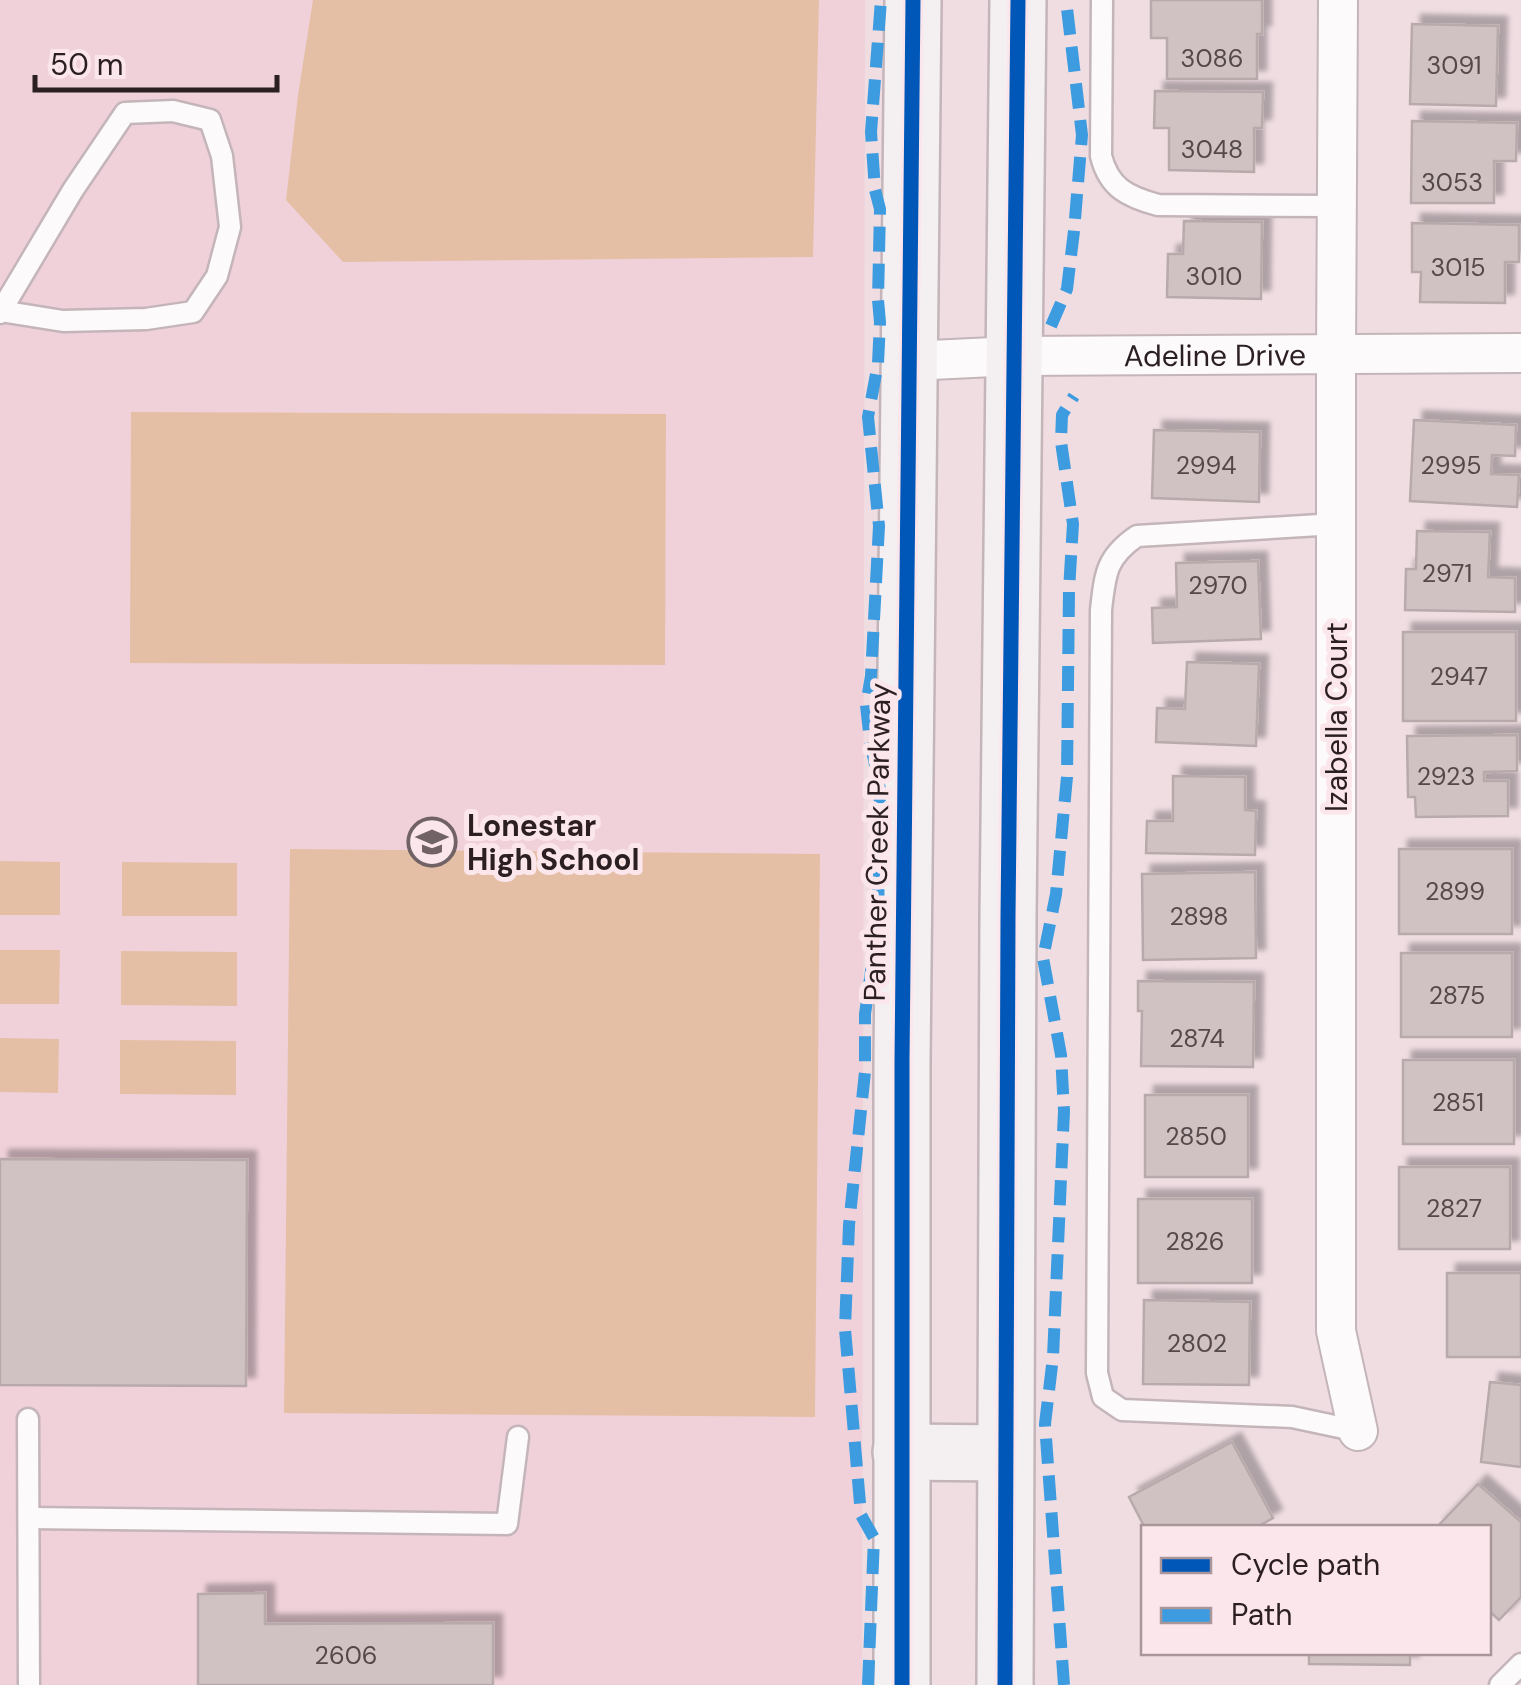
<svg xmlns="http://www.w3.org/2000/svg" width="1521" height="1685" viewBox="0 0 1521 1685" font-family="'DM Sans',sans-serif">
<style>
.built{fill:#f0d1da}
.green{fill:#e4bfa6}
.building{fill:#d0c2c3;stroke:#b8aaab;stroke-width:2.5;filter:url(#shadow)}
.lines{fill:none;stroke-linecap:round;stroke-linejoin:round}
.lane-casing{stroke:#c4b5ba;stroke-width:25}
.street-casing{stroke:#c4b5ba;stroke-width:42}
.secondary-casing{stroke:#c4b5ba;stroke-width:60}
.lane{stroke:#fdfafb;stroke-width:20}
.street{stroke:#fdfafb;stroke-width:38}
.secondary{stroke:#f4f0f2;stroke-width:55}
.quiet{stroke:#3d9be0;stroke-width:12;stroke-dasharray:25 12;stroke-linecap:butt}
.cycleway-casing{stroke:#fbe6eb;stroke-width:21}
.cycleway{stroke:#0057b8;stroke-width:15}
.labels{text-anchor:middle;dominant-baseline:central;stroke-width:10;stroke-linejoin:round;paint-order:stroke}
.number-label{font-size:25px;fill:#54484a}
.street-label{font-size:30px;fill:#2b1f22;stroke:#fbe6eb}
.poi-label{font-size:30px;font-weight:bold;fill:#2b1f22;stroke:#fbe6eb;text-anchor:start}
</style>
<defs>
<filter id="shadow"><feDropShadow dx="9" dy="-9" stdDeviation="2.5" flood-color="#0004"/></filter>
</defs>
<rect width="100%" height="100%" fill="#efdde2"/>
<polygon class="built" points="0,0 865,0 862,1685 0,1685"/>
<g class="green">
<polygon points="313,0 819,0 813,257 343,262 286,200 298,95"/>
<polygon points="131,412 666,414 665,665 130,663"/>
<polygon points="290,849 820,854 815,1417 284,1413"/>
<polygon points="0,861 60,862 60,915 0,915"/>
<polygon points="122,862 237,863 237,916 122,916"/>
<polygon points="0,950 60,950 59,1004 0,1004"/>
<polygon points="121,951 237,952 237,1006 121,1005"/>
<polygon points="0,1038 59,1039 58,1093 0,1092"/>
<polygon points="120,1040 236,1041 236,1095 120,1094"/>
</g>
<g class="building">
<polygon points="1151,0 1262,0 1262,34 1257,34 1257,79 1167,79 1167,38 1151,38"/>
<polygon points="1412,24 1498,26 1496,106 1410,104"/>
<polygon points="1155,91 1263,92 1262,128 1254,128 1254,172 1169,170 1169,128 1154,128"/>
<polygon points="1412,121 1517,123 1516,161 1494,161 1494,203 1411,203"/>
<polygon points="1184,221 1262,222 1261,299 1167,297 1168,254 1183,254"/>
<polygon points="1412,223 1519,225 1519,262 1505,262 1505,303 1420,302 1421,272 1412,272"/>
<polygon points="1414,420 1516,425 1515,456 1492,455 1491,474 1519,475 1517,507 1410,501"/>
<polygon points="1154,430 1260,432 1259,502 1152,498"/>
<polygon points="1417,531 1490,532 1488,577 1515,578 1515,612 1405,610 1406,569 1416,569"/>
<polygon points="1258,561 1261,639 1153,643 1152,608 1177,607 1176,563"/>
<rect x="1403" y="632" width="113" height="89"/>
<polygon points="1187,662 1259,664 1256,746 1156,742 1157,708 1185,709"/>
<polygon points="1517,735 1517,771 1484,772 1484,781 1508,781 1508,816 1416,817 1415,797 1408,797 1407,736"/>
<polygon points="1173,776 1245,777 1245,810 1256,811 1255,855 1146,853 1147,821 1173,821"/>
<rect x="1399" y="849" width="113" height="85"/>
<polygon points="1255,872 1256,958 1143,960 1142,874"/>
<rect x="1401" y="953" width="111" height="84"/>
<polygon points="1138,981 1254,982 1253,1067 1141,1066 1142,1011 1138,1011"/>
<rect x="1403" y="1060" width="111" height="84"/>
<rect x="1145" y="1095" width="103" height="82"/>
<polygon points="0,1159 247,1160 246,1386 0,1385"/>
<rect x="1399" y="1167" width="111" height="82"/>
<rect x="1138" y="1199" width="114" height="84"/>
<rect x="1447" y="1273" width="74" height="84"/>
<polygon points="1144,1300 1250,1302 1249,1385 1143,1384"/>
<polygon points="1490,1382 1521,1385 1521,1467 1481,1462"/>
<polygon points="1232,1442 1273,1518 1255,1528 1145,1528 1129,1497"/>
<polygon points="1478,1484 1521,1522 1521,1597 1499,1620 1488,1610 1488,1528 1436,1528"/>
<polygon points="265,1593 265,1624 493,1623 493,1685 198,1685 198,1594"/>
<polygon points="1309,1652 1410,1652 1410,1665 1309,1664"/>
</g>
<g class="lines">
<g class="lane-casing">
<g id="lane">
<path d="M 1102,0 L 1101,156 C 1109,188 1128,197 1158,205 L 1337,206"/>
<polyline points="0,313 1,311 73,190 125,113 173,111 210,120 222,156 230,227 217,276 193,312 146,319 63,321 1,311"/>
<path d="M 1336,524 L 1137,536 C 1106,557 1105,574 1101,610 L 1097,1373 L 1103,1397 L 1122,1410 L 1292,1417 L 1358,1431"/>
<polyline points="28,1419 29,1685"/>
<polyline points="29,1518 507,1524 518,1437"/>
<polyline points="1500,1685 1521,1664"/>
</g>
</g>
<g class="street-casing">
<g id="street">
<polyline points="1338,0 1336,354 1336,1331 1358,1431"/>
<path id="s1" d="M 910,361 L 1014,356 L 1521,353"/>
</g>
</g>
<g class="secondary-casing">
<g id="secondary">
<polyline points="901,1452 1005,1453"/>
<polyline points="902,1685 902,1062 913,0"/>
<polyline points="1005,1685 1008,917 1018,0"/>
</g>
</g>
<use href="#lane" class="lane"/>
<use href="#street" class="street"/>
<use href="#secondary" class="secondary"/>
<g class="quiet">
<polyline points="1051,326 1067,289 1074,231 1082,135 1066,0"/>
<polyline points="868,1685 874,1538 861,1515 845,1329 849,1225 865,1072 865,1014 878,922 880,789 870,741 866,705 871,676 879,526 868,417 878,363 880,322 878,300 880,209 875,190 871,132 881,0"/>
<polyline points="1064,1685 1045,1424 1053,1357 1064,1111 1061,1055 1043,958 1056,894 1067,777 1069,590 1073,524 1061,442 1062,415 1074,396"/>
</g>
<g class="cycleway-casing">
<g id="cycleway">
<polyline points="902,1685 902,1062 913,0"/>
<polyline points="1005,1685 1008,917 1018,0"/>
</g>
</g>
<use href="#cycleway" class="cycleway"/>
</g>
<defs>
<g id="school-ring" transform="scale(2.5)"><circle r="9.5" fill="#fbe6eb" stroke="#706265" stroke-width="1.5"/><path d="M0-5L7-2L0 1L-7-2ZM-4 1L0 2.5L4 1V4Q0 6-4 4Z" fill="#706265"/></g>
</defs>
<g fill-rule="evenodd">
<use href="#school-ring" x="432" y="842"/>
</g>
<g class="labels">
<g class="number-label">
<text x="1212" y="58">3086</text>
<text x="1454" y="65">3091</text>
<text x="1212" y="149">3048</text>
<text x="1452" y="182">3053</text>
<text x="1458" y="267">3015</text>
<text x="1214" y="276">3010</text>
<text x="1206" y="465">2994</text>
<text x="1451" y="465">2995</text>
<text x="1447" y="573">2971</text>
<text x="1218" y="585">2970</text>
<text x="1459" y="676">2947</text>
<text x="1446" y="776">2923</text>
<text x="1455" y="891">2899</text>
<text x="1199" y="916">2898</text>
<text x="1457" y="995">2875</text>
<text x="1197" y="1038">2874</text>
<text x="1458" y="1102">2851</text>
<text x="1196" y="1136">2850</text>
<text x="1454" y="1208">2827</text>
<text x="1195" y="1241">2826</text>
<text x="1197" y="1343">2802</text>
<text x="346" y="1655">2606</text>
</g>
<g class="street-label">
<text stroke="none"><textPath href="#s1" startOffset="305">Adeline Drive</textPath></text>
<text transform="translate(1336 717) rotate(-90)">Izabella Court</text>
<text transform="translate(877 842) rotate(-89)">Panther Creek Parkway</text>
</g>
<g class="poi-label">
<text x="467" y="825">Lonestar<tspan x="467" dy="34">High School</tspan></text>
</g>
</g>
<rect x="1141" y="1525" width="350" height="130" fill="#fbe6eb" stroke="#a8969b" stroke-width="2.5"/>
<rect x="1161" y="1558" width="50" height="15" fill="#0057b8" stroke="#a8969b" stroke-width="2.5"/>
<text x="1231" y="1575" font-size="30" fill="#2b1f22">Cycle path</text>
<rect x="1161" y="1608" width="50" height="15" fill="#3d9be0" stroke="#a8969b" stroke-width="2.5"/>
<text x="1231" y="1625" font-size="30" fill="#2b1f22">Path</text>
<path d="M35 75v15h242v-15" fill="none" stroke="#2b1f22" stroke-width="5"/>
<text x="50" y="75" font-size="30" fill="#2b1f22" stroke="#fbe6eb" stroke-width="8" paint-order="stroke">50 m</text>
</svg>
